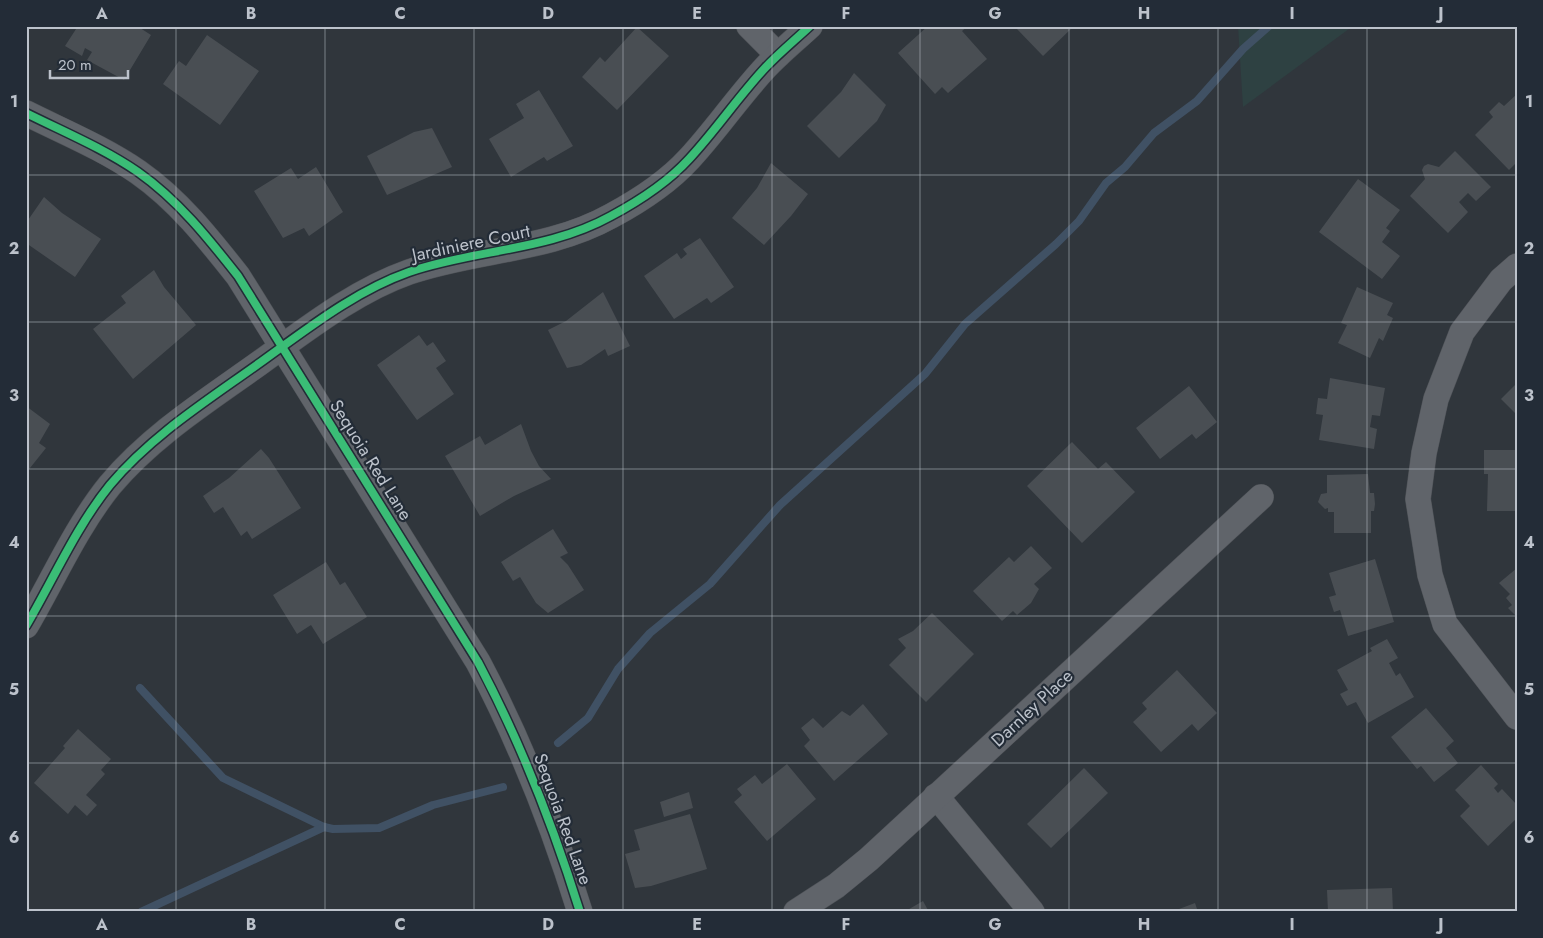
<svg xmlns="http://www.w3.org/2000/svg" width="1543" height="938" viewBox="0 0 1543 938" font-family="Jost,sans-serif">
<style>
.green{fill:#2e4142}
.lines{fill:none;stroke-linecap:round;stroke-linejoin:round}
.stream{stroke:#405164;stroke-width:8}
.building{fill:#494e53}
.street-casing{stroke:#4e5257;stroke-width:26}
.street{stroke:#60646a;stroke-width:25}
.cycleway-casing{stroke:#232c37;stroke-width:11}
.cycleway{stroke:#3abd76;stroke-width:8}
.grid{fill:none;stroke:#bcc2cb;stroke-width:1;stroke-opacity:0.55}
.labels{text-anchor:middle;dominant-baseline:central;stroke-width:4.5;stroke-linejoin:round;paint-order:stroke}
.street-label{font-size:18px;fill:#bcc2cb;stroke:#232c37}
.neatline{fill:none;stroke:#bcc2cb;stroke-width:2}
.grid-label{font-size:16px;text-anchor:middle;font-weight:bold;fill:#bcc2cb}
</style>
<rect width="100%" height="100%" fill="#30363c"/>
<polygon class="green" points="1238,26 1353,26 1243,107"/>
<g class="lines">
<g class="stream">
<polyline points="140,688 223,778 324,827 333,829 379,828 433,805 503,787"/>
<polyline points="558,743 588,718 618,669 650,633 710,584 780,505 925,374 965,324 1056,244 1079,221 1106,183 1125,167 1154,133 1197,101 1243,49 1269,26"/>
<polyline points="141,912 324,827"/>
</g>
</g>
<g class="building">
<polygon points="78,26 137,26 151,35 124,80 87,60 92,52 85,48 82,56 65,46"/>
<polygon points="928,26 968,26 962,31 987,59 948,93 942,87 935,94 898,53"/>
<polygon points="1018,26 1074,26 1043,56 1016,28"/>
<polygon points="637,27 669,56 617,110 582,77 600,57 605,62"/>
<polygon points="207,35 259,71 220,125 163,84 179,61 186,66"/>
<polygon points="854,73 886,105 877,121 839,158 807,126 841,92"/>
<polygon points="539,90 573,146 547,161 544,157 511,177 489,139 524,118 516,104"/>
<polygon points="1517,94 1517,162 1509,170 1475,135 1493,117 1489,112 1499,102 1504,106"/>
<polygon points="432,128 452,167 387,195 367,156 414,132"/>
<polygon points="1455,151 1491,187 1476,201 1468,193 1459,202 1468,212 1448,233 1410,196 1425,179 1422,170 1424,166 1428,164 1439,167"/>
<polygon points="771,163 808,194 791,216 764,245 732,218 757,188"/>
<polygon points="316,167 343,212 309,236 304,228 283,238 254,191 291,168 298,179"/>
<polygon points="1358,179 1400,210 1386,228 1390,231 1382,242 1400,256 1382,279 1319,232"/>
<polygon points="44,197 62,213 101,239 75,277 26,243 26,223"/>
<polygon points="700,238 734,287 711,303 707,298 674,319 644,276 677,253 681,259 687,254 683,249"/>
<polygon points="154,270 164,287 196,325 133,379 93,329 126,303 121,296"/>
<polygon points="1357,287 1393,303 1387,315 1393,318 1383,341 1379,338 1370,358 1338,343 1347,325 1341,323"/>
<polygon points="603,292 630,346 608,356 605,349 581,365 567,368 548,330 566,321"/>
<polygon points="419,335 427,346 433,342 446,361 436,368 454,394 417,420 377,365"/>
<polygon points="1330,378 1385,388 1380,416 1372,415 1370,427 1377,429 1374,449 1319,440 1323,415 1316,414 1318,398 1327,399"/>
<polygon points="1517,383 1517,415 1501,399"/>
<polygon points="1189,386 1217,422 1196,439 1192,434 1160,459 1136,428"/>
<polygon points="26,406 50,424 39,443 46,448 26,473"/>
<polygon points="521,424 531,451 539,466 551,479 514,496 480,516 445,456 480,436 485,445"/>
<polygon points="1072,442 1098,469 1106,462 1135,492 1082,543 1027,486"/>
<polygon points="261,449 269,458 301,508 252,539 247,531 241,536 223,507 214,513 203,496 229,478"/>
<polygon points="1484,450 1517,450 1517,511 1487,511 1488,474 1484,474"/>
<polygon points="1368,474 1370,493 1374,493 1375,504 1374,511 1371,511 1371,533 1334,533 1334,512 1328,512 1328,508 1325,509 1318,502 1321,494 1327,493 1327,475"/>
<polygon points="553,529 568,553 560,557 568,565 584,590 548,613 536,603 520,577 513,581 501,562"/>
<polygon points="1031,546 1052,568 1034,584 1039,589 1031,603 1017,615 1013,611 1002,621 973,591 1009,557 1014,562"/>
<polygon points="1375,559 1394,622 1348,636 1340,610 1334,612 1329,597 1336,595 1329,573"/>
<polygon points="326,562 340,585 345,582 367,617 323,644 311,625 297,634 273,595"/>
<polygon points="1517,568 1517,617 1508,608 1512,605 1506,598 1510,594 1499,583"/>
<polygon points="932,613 974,654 926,702 889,665 906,648 898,639 913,631"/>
<polygon points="1387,639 1398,658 1389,663 1396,676 1400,673 1414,697 1368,723 1356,702 1347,706 1340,694 1348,690 1337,670 1372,651 1370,648"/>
<polygon points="1177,670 1217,713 1198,731 1192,724 1161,752 1133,722 1147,709 1142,703"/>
<polygon points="863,704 888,734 834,781 804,746 810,740 801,728 813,718 823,728 842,711 850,716"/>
<polygon points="1426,708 1454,741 1446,748 1458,763 1434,782 1421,766 1417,769 1391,737"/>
<polygon points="78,729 111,759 101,770 105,774 86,795 97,805 87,816 75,805 68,814 34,783 65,748 63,746"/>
<polygon points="787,764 816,799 767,841 734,802 742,795 737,789 755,775 762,784"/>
<polygon points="1481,765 1498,784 1494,788 1498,793 1502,789 1517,805 1517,818 1488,846 1460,816 1470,806 1455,790"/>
<polygon points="1084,768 1108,793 1051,848 1027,824"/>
<polygon points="689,792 693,808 664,817 660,802"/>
<polygon points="690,814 707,869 651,886 635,888 625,854 640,850 634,830"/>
<polygon points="1392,888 1393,912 1328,912 1327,890"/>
<polygon points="923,901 929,912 904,912"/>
<polygon points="1195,903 1198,912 1171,912"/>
</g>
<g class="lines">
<g class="street-casing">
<g id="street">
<polyline points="749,26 778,55"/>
<path d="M 26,113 C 64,132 103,148 138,172 C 178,200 208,238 238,276 L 478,662 C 521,743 553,825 580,912"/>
<polyline points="1517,266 1501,280 1462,332 1436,399 1424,453 1418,499 1430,575 1445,624 1517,717"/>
<path d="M 26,626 C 53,580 76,527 110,485 C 152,435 208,400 261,362 C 307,329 355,291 409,272 C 476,249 548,251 611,216 C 639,201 668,182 689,159 C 716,130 738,97 765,68 C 779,53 795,40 810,26"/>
<polyline points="936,796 1032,912"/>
<polyline points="796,912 836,886 869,859 1261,497"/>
</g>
</g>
<use href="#street" class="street"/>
<g class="cycleway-casing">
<g id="cycleway">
<path d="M 26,113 C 64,132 103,148 138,172 C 178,200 208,238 238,276 L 478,662 C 521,743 553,825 580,912"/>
<path d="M 26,626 C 53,580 76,527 110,485 C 152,435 208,400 261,362 C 307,329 355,291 409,272 C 476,249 548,251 611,216 C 639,201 668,182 689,159 C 716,130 738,97 765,68 C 779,53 795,40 810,26"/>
</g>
</g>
<use href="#cycleway" class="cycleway"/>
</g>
<path class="grid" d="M 176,26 L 176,912M 325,26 L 325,912M 474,26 L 474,912M 623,26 L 623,912M 772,26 L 772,912M 920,26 L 920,912M 1069,26 L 1069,912M 1218,26 L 1218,912M 1367,26 L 1367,912M 26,175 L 1517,175M 26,322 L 1517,322M 26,469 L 1517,469M 26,616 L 1517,616M 26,763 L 1517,763"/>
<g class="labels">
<g class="street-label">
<text transform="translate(471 243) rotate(-12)">Jardiniere Court</text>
<text transform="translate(371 460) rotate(58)">Sequoia Red Lane</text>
<text transform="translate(1032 708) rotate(-43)">Darnley Place</text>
<text transform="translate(563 819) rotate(70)">Sequoia Red Lane</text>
</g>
</g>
<rect width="1543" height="938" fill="none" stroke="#232c37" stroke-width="55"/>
<path d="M50 70v8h78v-8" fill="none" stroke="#bcc2cb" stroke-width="2.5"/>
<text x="58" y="70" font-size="15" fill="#bcc2cb" stroke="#232c37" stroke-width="4" paint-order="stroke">20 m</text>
<rect x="28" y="28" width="1488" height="882" class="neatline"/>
<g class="grid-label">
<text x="102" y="19">A</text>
<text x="251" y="19">B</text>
<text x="400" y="19">C</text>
<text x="548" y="19">D</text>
<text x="697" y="19">E</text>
<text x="846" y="19">F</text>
<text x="995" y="19">G</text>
<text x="1144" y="19">H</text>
<text x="1292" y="19">I</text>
<text x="1441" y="19">J</text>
<text x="14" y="107">1</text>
<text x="1529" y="107">1</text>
<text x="14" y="254">2</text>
<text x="1529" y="254">2</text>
<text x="14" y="401">3</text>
<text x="1529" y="401">3</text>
<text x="14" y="548">4</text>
<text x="1529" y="548">4</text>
<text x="14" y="695">5</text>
<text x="1529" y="695">5</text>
<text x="14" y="843">6</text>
<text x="1529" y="843">6</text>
<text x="102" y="930">A</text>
<text x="251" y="930">B</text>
<text x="400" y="930">C</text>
<text x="548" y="930">D</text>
<text x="697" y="930">E</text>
<text x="846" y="930">F</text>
<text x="995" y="930">G</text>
<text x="1144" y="930">H</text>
<text x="1292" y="930">I</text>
<text x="1441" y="930">J</text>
</g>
</svg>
